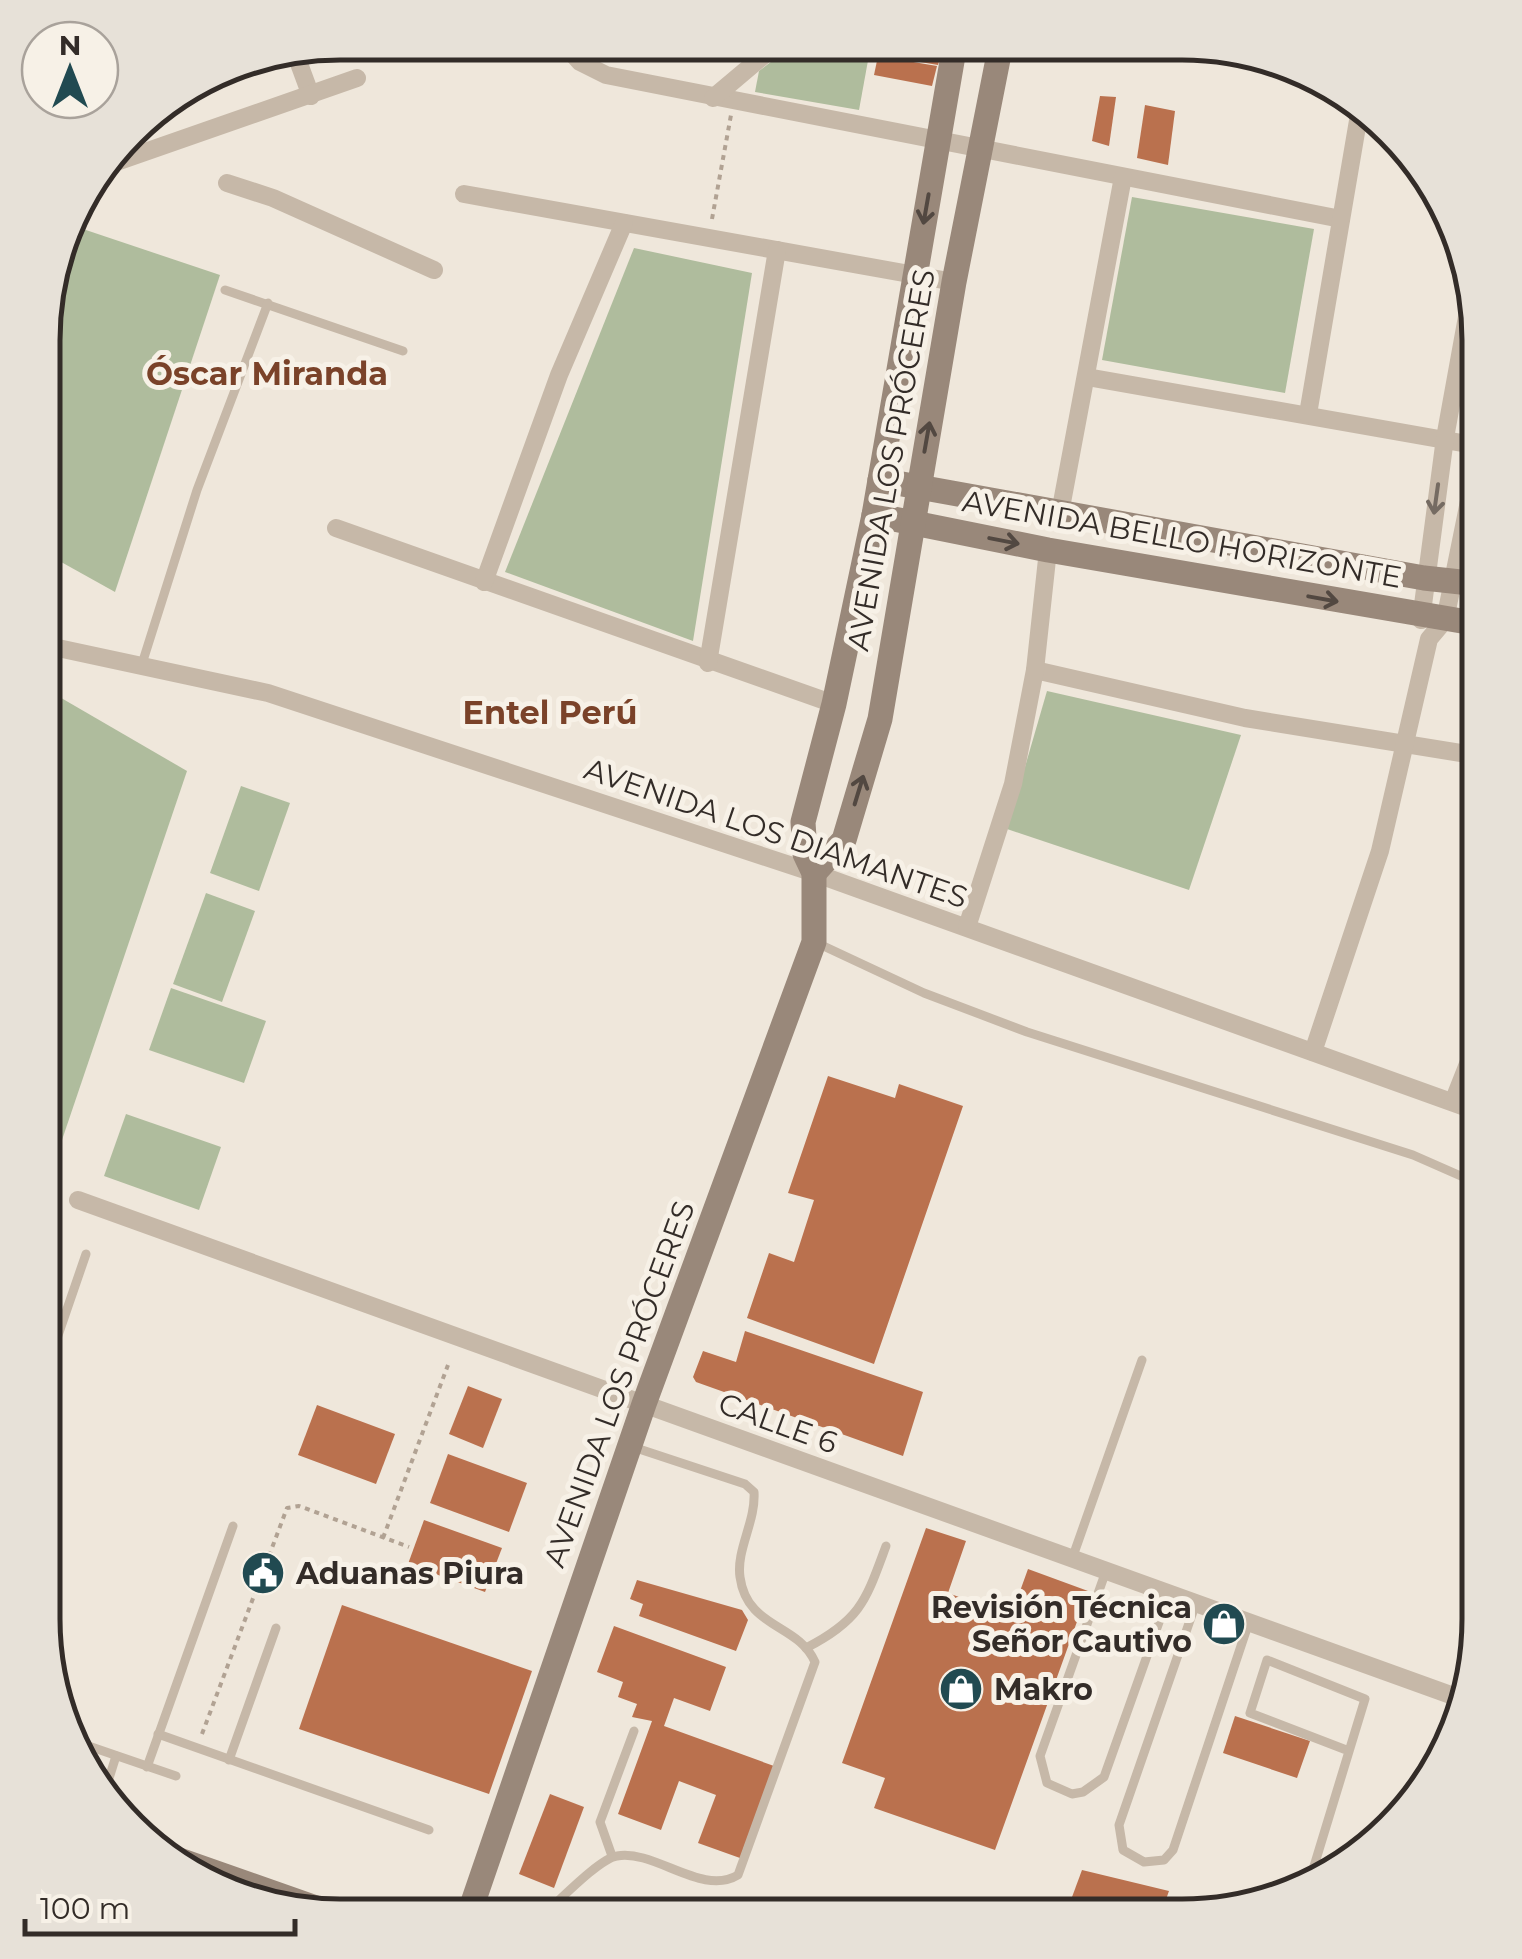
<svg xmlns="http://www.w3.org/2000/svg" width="1522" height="1959" viewBox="0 0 1522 1959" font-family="Montserrat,sans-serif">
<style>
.green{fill:#afbc9d}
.building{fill:#ba714e}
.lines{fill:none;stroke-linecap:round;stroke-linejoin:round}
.path{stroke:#b1a293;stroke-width:4;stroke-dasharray:5 5;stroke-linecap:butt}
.lane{stroke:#c6b8a8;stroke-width:9}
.street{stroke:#c6b8a8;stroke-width:18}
.secondary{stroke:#99887a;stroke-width:25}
.oneway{stroke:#524841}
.oneway2{stroke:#756b62}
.labels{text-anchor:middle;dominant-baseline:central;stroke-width:10;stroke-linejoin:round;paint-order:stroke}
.street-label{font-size:30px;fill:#332c28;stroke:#f7f1e7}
.poi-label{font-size:30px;font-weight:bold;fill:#332c28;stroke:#f7f1e7;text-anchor:start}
.neighbourhood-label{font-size:32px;font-weight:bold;fill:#7a4229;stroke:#f7f1e7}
.rim{fill:none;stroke:#332c28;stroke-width:5}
</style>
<rect width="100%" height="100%" fill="#efe7db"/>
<g class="green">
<polygon points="794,44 871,44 859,110 755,92 759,71"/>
<polygon points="1132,197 1314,229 1285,393 1102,360"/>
<polygon points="71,225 220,275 115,592 45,553 45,301"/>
<polygon points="634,248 752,273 693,641 505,572"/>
<polygon points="44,688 187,771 43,1196"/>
<polygon points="1047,691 1241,735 1189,890 1007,829"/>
<polygon points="241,786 290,803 259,891 210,873"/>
<polygon points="206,893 255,911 222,1002 173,984"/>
<polygon points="171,988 266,1021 244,1083 149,1050"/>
<polygon points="126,1114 221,1147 199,1210 104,1176"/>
</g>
<g class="building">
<polygon points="881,44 944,44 938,65 879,55"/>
<polygon points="878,56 937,66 932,86 874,75"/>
<polygon points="1100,96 1116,97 1109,146 1092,141"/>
<polygon points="1145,105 1175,111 1168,165 1137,158"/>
<polygon points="828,1076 895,1098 899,1084 963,1106 874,1364 747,1318 769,1253 794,1262 814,1200 788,1193"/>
<polygon points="745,1331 923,1392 903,1456 696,1382 693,1377 703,1351 736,1362"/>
<polygon points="468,1386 502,1399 483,1448 449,1434"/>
<polygon points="317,1405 395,1434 376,1484 298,1455"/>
<polygon points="448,1454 527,1483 509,1532 430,1503"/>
<polygon points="424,1520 502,1548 485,1592 408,1564"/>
<polygon points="926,1528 966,1541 948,1593 1011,1616 1028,1569 1088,1591 995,1850 874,1808 885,1778 842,1763"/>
<polygon points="637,1580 742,1610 748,1620 736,1651 639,1616 643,1604 630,1599"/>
<polygon points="342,1605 532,1671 489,1794 299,1729"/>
<polygon points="614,1626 726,1667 710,1711 674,1698 664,1726 774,1766 740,1858 698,1843 716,1795 679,1781 661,1830 618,1814 652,1721 632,1717 637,1704 618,1697 623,1682 597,1672"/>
<polygon points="1235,1716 1310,1741 1297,1778 1223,1753"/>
<polygon points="550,1794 584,1807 554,1888 519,1874"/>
<polygon points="1082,1870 1169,1891 1160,1916 1065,1916"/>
</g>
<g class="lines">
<g class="path">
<polyline points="712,219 731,115"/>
<polyline points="383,1538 448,1365"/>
<polyline points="202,1734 287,1508 299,1506 409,1547"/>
</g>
<g class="lane">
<polyline points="225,290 403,351"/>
<polyline points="141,667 197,490 268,303"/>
<polyline points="817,943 924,993 1027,1032 1413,1155 1479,1184"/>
<polyline points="43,1379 86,1254"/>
<polyline points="1072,1559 1142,1360"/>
<polyline points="1106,1571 1040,1756 1047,1783 1072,1794 1083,1792 1104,1777 1169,1594"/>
<polyline points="1196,1603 1119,1825 1123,1850 1144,1862 1164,1860 1173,1850 1249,1622"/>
<path d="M 806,1648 C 861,1620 866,1600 886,1546"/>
<polyline points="158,1734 429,1830"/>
<polyline points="71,1740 176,1776"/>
<polyline points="229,1760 276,1628"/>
<polyline points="147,1767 233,1526"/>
<polyline points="106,1788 116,1756"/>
<polyline points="612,1856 600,1822 634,1731"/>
<polyline points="1307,1887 1311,1876 1365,1699 1267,1660 1250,1713 1349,1751"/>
<path d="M 543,1915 C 558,1902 600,1858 617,1856 C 655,1849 702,1897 738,1875 L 815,1662 C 798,1623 747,1629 740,1577 C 736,1550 756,1521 754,1492 L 745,1484 L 630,1446"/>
</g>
<g class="street">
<polyline points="563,43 580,62 606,75 1341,219"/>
<polyline points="1217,45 1224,46"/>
<polyline points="294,50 311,96"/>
<polyline points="713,98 777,44"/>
<polyline points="102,167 357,78"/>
<polyline points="227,183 273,198 434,270"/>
<polyline points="464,194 954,282"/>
<polyline points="1087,377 1479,446"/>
<polyline points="1308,414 1361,103"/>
<polyline points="1060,513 1123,177"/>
<polyline points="336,528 834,704"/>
<polyline points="484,582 559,375 624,223"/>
<polyline points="1421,620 1445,438 1470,300"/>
<polyline points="44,645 268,693 814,873 1479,1112"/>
<polyline points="708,663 777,250"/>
<polyline points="1035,670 1245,718 1479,756"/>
<polyline points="967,927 1013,784 1035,670 1048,550"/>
<polyline points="1313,1052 1380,851 1429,639 1445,620 1479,452"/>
<polyline points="1453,1102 1479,1036"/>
<polyline points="78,1200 1459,1698"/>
</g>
<g class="secondary">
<polyline points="880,480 1424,578 1479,584"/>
<polyline points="874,515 1048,550 1479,624"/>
<polyline points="814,873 844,840 880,719 954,282 1001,44"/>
<polyline points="165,1855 333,1914"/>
<polyline points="469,1914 644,1404 814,942 814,873 805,854 803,822 834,704 874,515 955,44"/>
</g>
</g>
<defs><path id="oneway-shaft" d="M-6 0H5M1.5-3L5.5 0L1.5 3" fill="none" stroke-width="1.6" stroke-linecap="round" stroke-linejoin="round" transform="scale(2.5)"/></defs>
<g class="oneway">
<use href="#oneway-shaft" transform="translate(926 209) rotate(100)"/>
<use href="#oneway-shaft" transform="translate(927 437) rotate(-80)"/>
<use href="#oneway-shaft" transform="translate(1004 541) rotate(11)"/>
<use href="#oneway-shaft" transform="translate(1323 599) rotate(10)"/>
<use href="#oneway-shaft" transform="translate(859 790) rotate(-73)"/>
</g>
<use class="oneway2" href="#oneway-shaft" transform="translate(1436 499) rotate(98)"/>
<defs>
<g id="civic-disc" transform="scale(2.25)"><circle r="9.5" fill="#214a51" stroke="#f7f1e7"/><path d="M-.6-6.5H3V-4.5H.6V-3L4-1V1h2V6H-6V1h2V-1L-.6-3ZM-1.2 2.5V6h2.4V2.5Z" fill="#fff"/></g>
<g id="shop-disc" transform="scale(2.25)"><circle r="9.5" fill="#214a51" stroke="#f7f1e7"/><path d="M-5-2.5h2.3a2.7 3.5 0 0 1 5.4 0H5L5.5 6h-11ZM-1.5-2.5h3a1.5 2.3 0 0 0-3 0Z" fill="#fff"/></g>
</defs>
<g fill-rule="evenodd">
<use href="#civic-disc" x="263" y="1573"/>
<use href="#shop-disc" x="1224" y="1624"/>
<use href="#shop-disc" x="961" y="1689"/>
</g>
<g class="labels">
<g class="street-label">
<text transform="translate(891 460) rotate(-80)">AVENIDA LOS PRÓCERES</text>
<text transform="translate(1182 539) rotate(10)">AVENIDA BELLO HORIZONTE</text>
<text transform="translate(776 833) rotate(19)">AVENIDA LOS DIAMANTES</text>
<text transform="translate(619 1384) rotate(-70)">AVENIDA LOS PRÓCERES</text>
<text transform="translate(778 1423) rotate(20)">CALLE 6</text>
</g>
<g class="poi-label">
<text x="296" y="1573">Aduanas Piura</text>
<text x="1192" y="1607" text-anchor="end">Revisión Técnica<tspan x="1192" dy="34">Señor Cautivo</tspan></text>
<text x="994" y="1689">Makro</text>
</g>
<g class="neighbourhood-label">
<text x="267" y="373">Óscar Miranda</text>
<text x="550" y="712">Entel Perú</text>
</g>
</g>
<path d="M0 0H1522V1959H0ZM340 60H1182A280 280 0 0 1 1462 340V1619A280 280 0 0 1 1182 1899H340A280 280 0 0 1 60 1619V340A280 280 0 0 1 340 60Z" fill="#e7e1d8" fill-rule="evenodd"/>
<path class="rim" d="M340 60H1182A280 280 0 0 1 1462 340V1619A280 280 0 0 1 1182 1899H340A280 280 0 0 1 60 1619V340A280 280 0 0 1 340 60Z"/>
<g transform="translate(70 70)"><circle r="48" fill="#f7f1e7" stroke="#a9a29b" stroke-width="2.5"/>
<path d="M0-8L18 38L0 25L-18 38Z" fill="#214a51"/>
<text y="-15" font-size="28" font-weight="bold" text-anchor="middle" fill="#332c28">N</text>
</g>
<path d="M25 1919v15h270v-15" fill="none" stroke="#332c28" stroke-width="5"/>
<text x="40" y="1919" font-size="30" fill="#332c28" stroke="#f7f1e7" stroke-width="8" paint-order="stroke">100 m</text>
</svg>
